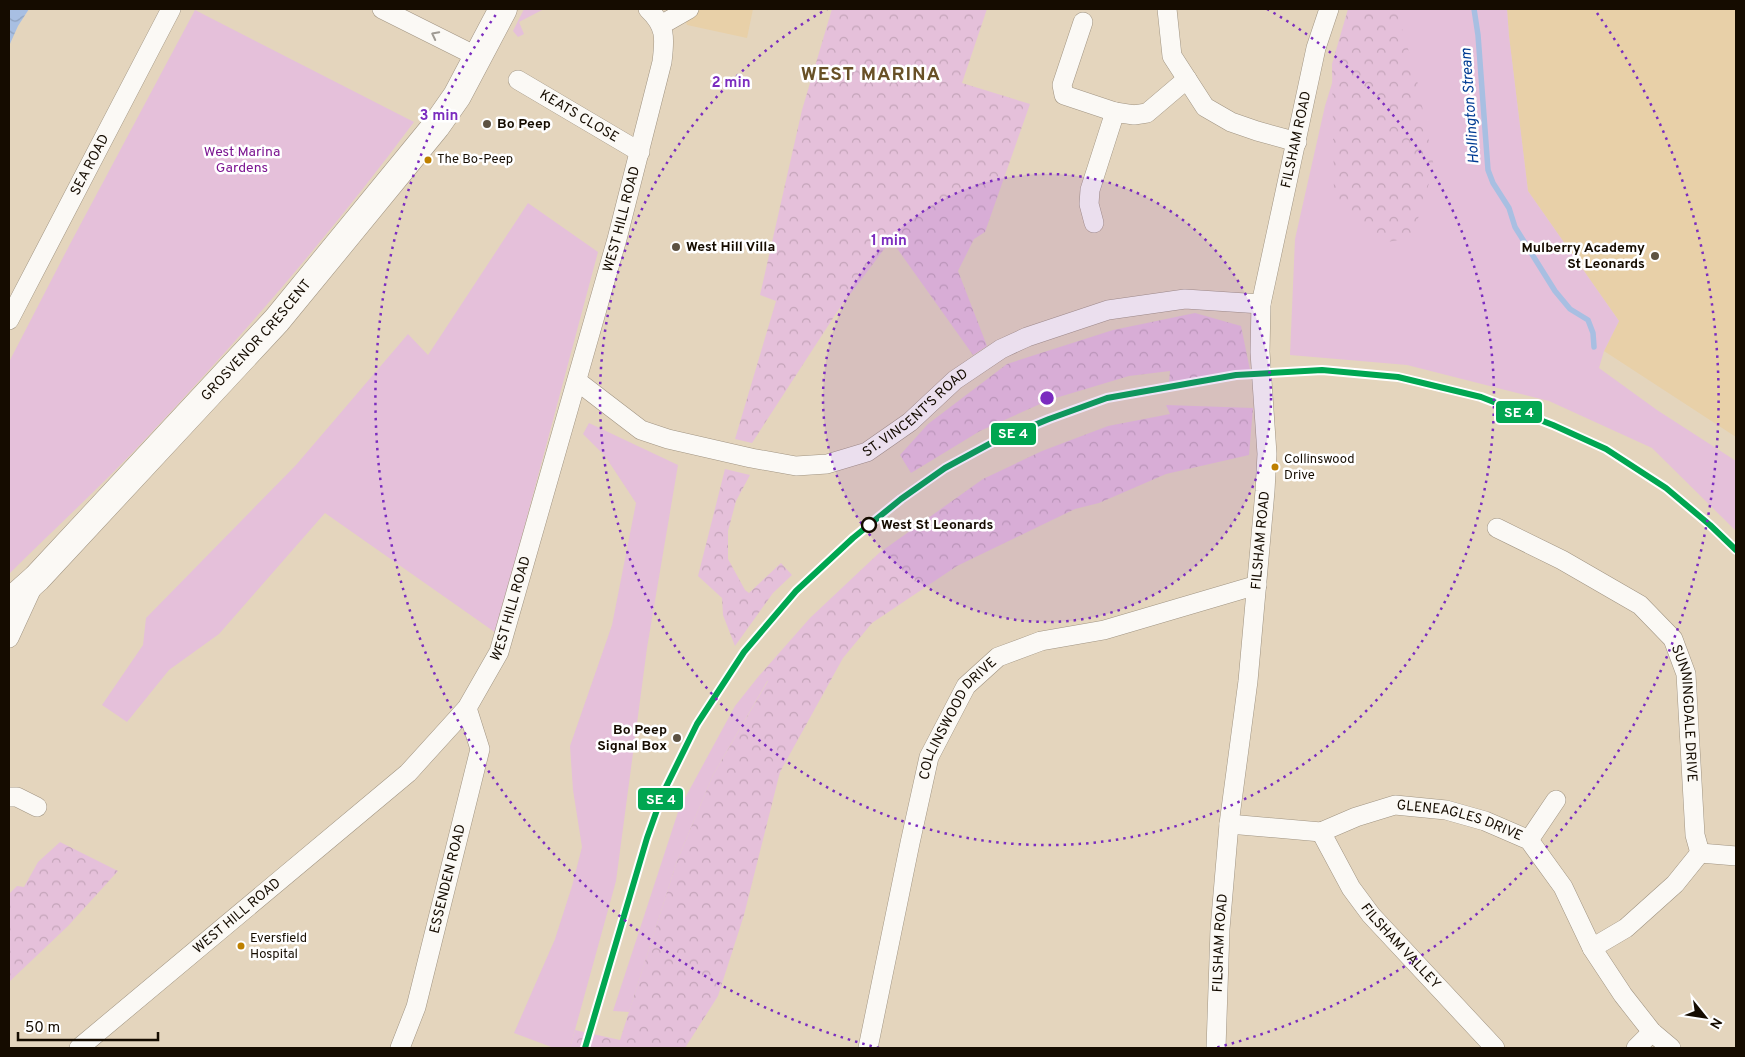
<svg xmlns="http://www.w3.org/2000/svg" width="1745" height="1057" viewBox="0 0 1745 1057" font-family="Overpass,sans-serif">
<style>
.built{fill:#e8d0a8}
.green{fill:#e5c0da}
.forest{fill:url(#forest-crowns)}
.water{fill:url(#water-waves)}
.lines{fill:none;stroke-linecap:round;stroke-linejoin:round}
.stream{stroke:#a8bfe2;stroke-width:5.5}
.minor-casing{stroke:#a09482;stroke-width:20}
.highway-casing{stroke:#a09482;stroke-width:29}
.minor{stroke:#fbf9f5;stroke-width:19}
.highway{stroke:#fbf9f5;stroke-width:28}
.rail-1-casing{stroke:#fff;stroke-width:10}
.rail-1{stroke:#00a651;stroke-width:6}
.oneway{stroke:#9f9a93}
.ring{fill:none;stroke:#7b2cbf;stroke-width:2.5;stroke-dasharray:2.5 5}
.poi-dot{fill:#5d5242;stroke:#fff;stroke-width:2}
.bus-dot{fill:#be8000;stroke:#fff;stroke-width:2}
.stop-dot{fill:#fff;stroke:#150c00;stroke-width:2.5}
.labels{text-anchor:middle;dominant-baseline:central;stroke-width:5;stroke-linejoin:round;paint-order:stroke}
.bus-label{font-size:13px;fill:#150c00;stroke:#fff;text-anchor:start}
.street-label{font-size:14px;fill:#150c00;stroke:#fff}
.poi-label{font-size:14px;font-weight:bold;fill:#150c00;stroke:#fff;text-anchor:start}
.park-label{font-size:14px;fill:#7c1591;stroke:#fff}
.stop-label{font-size:14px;font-weight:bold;fill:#150c00;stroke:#fff;text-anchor:start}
.water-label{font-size:15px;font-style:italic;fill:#003c94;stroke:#fff}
.district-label{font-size:19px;font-weight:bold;letter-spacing:1px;fill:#685026;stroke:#fff}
.centre{fill:#7b2cbf;stroke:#fff;stroke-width:2.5}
.ring-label{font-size:15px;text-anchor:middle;font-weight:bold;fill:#7b2cbf;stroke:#fff;stroke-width:5;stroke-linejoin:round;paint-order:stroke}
.line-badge{stroke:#fff;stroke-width:2}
.badge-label{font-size:14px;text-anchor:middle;font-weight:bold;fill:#fff}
</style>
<defs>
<pattern id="forest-crowns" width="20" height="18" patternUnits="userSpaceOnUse" patternTransform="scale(1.25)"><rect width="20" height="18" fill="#e5c0da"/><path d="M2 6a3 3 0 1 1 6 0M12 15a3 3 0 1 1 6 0" fill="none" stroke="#c4a4b9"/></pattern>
<pattern id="water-waves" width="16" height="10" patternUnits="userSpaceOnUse" patternTransform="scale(1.25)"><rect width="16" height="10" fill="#a8bfe2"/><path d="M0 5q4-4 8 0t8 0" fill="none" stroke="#90a3c0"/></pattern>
</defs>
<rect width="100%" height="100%" fill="#e4d5bd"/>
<g class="built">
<polygon points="681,9 753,9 747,38 687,25"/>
<polygon points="1507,9 1736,9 1736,437 1604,351 1619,321 1528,191 1509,36"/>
</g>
<g class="green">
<polygon points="524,9 544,9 519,22 524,34 518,37 513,31"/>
<polygon points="1355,9 1507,9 1509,36 1528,191 1619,321 1604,351 1599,368 1657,410 1736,461 1736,531 1652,448 1549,401 1407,365 1290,355 1295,239 1325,106"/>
<path d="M 195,10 L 414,122 C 333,231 244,334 151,433 C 106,482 56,527 9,574 L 9,362 L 70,244 Z"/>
<polygon points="528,203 598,252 496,633 325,513 219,634 169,670 127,722 102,705 143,645 146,618 296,465 408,334 428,355"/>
<polygon points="589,423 678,465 647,648 616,881 570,1048 554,1048 514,1033 555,939 572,886 582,847 573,790 570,746 612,625 636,503 605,456 583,434"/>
<polygon points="758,677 768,680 713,775 677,861 629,1012 613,1011 679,809 735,706"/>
</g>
<g class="forest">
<polygon points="832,9 987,9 962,83 1030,104 985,232 974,239 958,271 987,346 973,355 891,240 839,309 752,443 735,439 776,301 760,295 802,110"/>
<polygon points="1348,9 1396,9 1416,75 1434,167 1412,238 1381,243 1334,196 1332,64"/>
<polygon points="1195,313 1241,326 1250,370 1169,382 1170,371 1129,376 1049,400 980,431 911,473 900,455 928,424 1007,364 1113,330"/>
<polygon points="1166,405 1253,408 1249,455 1166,474 1099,503 1075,509 957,566 872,623 843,658 780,772 744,915 718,996 685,1048 570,1048 575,1030 620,1040 677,861 713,775 768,681 758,677 810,618 879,553 983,479 1042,451 1108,426 1170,414"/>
<polygon points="725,469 750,475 736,501 728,531 728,559 745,590 749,593 781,563 792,575 773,593 735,646 723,615 722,598 698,576"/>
<polygon points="60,842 118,871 68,926 9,982 9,894 17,886 24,887 38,862"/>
</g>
<polygon class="water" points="9,9 29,9 18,26 9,46"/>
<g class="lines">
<polyline class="stream" points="1474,9 1478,35 1488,170 1493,183 1509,208 1515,227 1555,291 1570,309 1588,320 1593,333 1594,347"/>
<g class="minor-casing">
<g id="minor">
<polyline points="382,9 478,57"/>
<polyline points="1167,9 1172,56 1205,107 1231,122 1257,131 1297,142"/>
<polyline points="1083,22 1062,85 1064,95 1115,112"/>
<polyline points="661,25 689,9"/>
<path id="s1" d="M 518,80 L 640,152"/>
<polyline points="1094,223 1089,204 1090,190 1115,112 1134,115 1147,113 1187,79"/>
<path id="s2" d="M 9,320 L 171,9"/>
<path id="s3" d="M 577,381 L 641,430 L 668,439 L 751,458 L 796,466 L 827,464 L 867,452 L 910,422 L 955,380 L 1001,349 L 1027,337 L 1108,310 L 1185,299 L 1261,304"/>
<path id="s4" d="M 1497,528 L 1562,560 L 1640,605 L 1673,639 L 1686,674 L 1695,835 L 1700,853"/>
<polyline points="9,638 32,588"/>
<polyline points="9,797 17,797 37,807"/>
<path id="s5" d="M 1229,824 L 1321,832 L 1356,817 L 1395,805 L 1446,810 L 1485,821 L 1529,840 L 1563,887 L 1592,948 L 1623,995 L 1652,1032 L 1671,1048"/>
<path id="s6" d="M 1321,832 L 1351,888 L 1371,915 L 1495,1048"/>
<polyline points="1529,840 1556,800"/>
<polyline points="1700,853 1736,856"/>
<polyline points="1592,948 1626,928 1675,884 1700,853"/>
<path id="s7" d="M 79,1048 L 408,773 L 467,708 L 499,652 L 617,239 L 662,62 C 665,38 666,26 648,9"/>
<path id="s8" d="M 400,1048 L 416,1007 L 480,749 L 467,708"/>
<path id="s9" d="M 868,1048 L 910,843 L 929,757 L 966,686 L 998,657 L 1041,641 L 1104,630 L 1257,585"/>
<path id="s10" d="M 1216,1048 L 1220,929 L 1229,824 L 1248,681 L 1265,491 L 1267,454 L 1260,352 L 1261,304 L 1316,48 L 1329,9"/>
<polyline points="1636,1048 1652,1032"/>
</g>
</g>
<g class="highway-casing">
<g id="highway">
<path id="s11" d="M 9,603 L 37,578 L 277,320 L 436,126 L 457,96 L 503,9"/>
</g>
</g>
<use href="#minor" class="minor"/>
<use href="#highway" class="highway"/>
<g class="rail-1-casing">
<polyline id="rail-1" points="585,1048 647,838 663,793 697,724 744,652 796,591 853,538 901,499 945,468 993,442 1049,419 1107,398 1236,375 1322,370 1398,377 1481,397 1553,425 1606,449 1666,488 1710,525 1736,550"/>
</g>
<use href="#rail-1" class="rail-1"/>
</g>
<defs><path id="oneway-chevron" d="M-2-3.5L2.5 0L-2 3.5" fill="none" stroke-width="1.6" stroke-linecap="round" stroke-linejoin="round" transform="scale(1.25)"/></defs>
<use class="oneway" href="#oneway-chevron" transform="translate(435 35) rotate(-153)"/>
<circle cx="1047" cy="398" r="224" fill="#7b2cbf" fill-opacity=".12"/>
<g class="ring">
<circle cx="1047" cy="398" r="224"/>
<path d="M1267 9A447 447 0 1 1 827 9"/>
<path d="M879 1048A671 671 0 0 1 497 13M1597 13A671 671 0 0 1 1215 1048"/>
</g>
<g class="poi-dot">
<circle cx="487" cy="124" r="5"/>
<circle cx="676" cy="247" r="5"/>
<circle cx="1655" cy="256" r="5"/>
<circle cx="677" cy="738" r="5"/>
</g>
<g class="bus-dot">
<circle cx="428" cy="160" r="4.5"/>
<circle cx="1275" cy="467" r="4.5"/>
<circle cx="241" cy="946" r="4.5"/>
</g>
<circle class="stop-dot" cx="869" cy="525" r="7"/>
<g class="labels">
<g class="bus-label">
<text x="437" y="160">The Bo-Peep</text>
<text x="1284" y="460">Collinswood<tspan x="1284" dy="16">Drive</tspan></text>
<text x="250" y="939">Eversfield<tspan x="250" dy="16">Hospital</tspan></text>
</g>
<g class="street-label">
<text stroke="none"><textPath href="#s1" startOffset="71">KEATS CLOSE</textPath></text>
<text stroke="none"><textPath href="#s10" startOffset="915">FILSHAM ROAD</textPath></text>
<text stroke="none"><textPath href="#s2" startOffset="175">SEA ROAD</textPath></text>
<text stroke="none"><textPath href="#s7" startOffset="1031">WEST HILL ROAD</textPath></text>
<text stroke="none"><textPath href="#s11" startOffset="361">GROSVENOR CRESCENT</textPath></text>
<text stroke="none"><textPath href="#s3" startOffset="375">ST. VINCENT'S ROAD</textPath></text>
<text stroke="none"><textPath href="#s10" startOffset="510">FILSHAM ROAD</textPath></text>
<text stroke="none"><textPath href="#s7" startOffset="626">WEST HILL ROAD</textPath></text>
<text stroke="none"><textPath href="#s4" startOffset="286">SUNNINGDALE DRIVE</textPath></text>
<text stroke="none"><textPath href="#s9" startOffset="345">COLLINSWOOD DRIVE</textPath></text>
<text stroke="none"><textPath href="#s5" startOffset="238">GLENEAGLES DRIVE</textPath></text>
<text stroke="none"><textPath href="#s8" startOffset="176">ESSENDEN ROAD</textPath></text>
<text stroke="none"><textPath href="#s7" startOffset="206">WEST HILL ROAD</textPath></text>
<text stroke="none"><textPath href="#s10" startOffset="105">FILSHAM ROAD</textPath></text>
<text stroke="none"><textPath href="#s6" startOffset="140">FILSHAM VALLEY</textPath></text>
</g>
<g class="poi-label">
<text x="497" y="124">Bo Peep</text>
<text x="686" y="247">West Hill Villa</text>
<text x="1645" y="248" text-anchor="end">Mulberry Academy<tspan x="1645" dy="16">St Leonards</tspan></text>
<text x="667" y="730" text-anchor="end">Bo Peep<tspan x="667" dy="16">Signal Box</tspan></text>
</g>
<g class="park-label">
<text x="242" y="152">West Marina<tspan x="242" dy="16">Gardens</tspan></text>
</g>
<g class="stop-label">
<text x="881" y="525">West St Leonards</text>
</g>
<g class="water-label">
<text transform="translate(1471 106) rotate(-94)">Hollington Stream</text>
</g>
<g class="district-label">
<text x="871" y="75">WEST MARINA</text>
</g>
</g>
<circle cx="1047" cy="398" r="8" class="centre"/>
<g class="ring-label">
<text x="731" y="87">2 min</text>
<text x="439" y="120">3 min</text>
<text x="889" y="245">1 min</text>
</g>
<g class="line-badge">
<rect x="1495" y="400" width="48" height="24" rx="5" fill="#00a651"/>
<rect x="990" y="422" width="47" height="24" rx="5" fill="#00a651"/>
<rect x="637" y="787" width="47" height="24" rx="5" fill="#00a651"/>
</g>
<g class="badge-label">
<text x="1519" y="417">SE 4</text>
<text x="1013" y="438">SE 4</text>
<text x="661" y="804">SE 4</text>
</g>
<rect width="1745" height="1057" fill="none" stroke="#150c00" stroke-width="20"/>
<g transform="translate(1705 1017) rotate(120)" stroke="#ffffff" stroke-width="4" paint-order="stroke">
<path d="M0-4L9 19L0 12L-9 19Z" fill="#150c00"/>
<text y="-8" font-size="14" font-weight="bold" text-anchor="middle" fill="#150c00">N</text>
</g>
<path d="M18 1032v8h140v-8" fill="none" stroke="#150c00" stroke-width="2.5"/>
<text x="25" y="1032" font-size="15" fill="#150c00" stroke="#ffffff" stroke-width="4" paint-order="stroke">50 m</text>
</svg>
